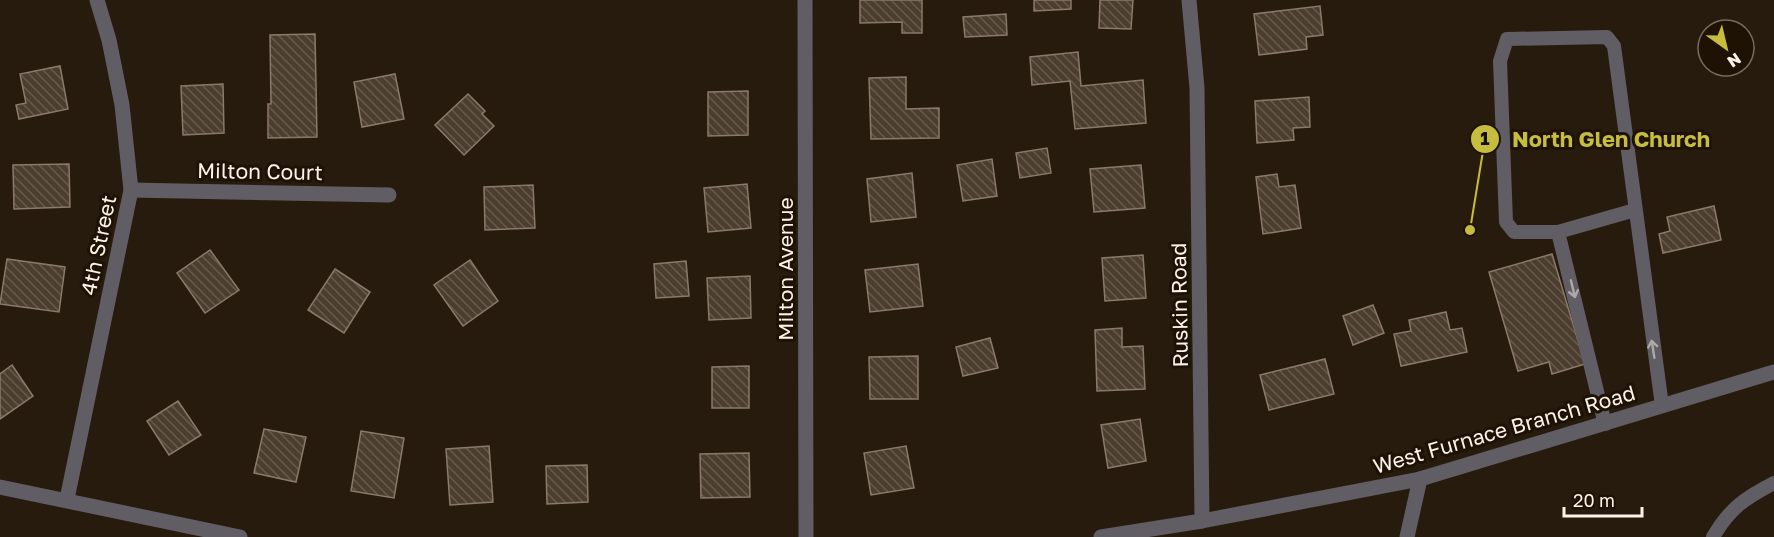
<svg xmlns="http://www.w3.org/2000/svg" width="1774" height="537" viewBox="0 0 1774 537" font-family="'Golos Text',sans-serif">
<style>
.building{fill:url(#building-back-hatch);stroke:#8a7a6a;stroke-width:1.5}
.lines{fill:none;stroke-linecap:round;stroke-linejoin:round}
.service{stroke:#615d65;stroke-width:14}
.minor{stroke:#615d65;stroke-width:15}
.tertiary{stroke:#615d65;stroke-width:15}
.oneway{stroke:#aea8a7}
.labels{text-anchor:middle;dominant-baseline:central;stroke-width:6;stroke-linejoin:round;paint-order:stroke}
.street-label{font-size:21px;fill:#fbf3e9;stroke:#1e1205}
.leader{fill:none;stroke:#c6bc3d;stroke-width:2}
.callout-dot{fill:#c6bc3d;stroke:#1e1205;stroke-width:2}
.mark-label{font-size:18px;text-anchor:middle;font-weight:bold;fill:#111}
.callout-label{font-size:22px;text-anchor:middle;font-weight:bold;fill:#c6bc3d;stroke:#1e1205;stroke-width:6;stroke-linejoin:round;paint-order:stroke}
</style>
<defs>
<pattern id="building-back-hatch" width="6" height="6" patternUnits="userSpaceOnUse" patternTransform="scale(1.5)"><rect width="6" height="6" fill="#4c3e2f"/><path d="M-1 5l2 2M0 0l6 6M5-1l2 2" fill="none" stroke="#675a4d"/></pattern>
</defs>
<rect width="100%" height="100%" fill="#271b0d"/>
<g class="building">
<polygon points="860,0 922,0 922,33 902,33 902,22 860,23"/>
<polygon points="1034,0 1071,0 1071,9 1034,11"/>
<polygon points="1100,0 1133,0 1131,29 1099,28"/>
<polygon points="1320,6 1323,35 1306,37 1307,49 1259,55 1254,14"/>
<polygon points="1006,14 1007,35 965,37 963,17"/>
<polygon points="315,34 317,137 268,138 268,104 271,104 270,35"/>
<polygon points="1078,52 1081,86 1143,80 1146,123 1075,129 1070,81 1032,85 1030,57"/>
<polygon points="60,66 68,109 19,119 16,105 26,103 20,74"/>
<polygon points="395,74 404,119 362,127 354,82"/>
<polygon points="906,77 906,109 939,108 939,138 871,139 869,78"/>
<polygon points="223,84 224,133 183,135 181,86"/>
<polygon points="748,91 748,135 708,136 708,92"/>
<polygon points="468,94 485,111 482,114 494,126 464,155 435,125"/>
<polygon points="1309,97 1310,127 1293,128 1294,140 1257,143 1255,101"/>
<polygon points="1047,148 1051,173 1020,178 1016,153"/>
<polygon points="992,159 997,196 963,201 957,165"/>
<polygon points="69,164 70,207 14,209 13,165"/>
<polygon points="1141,165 1145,208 1094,212 1090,169"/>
<polygon points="912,173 916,217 871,222 867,179"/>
<polygon points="1277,174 1279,187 1295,185 1301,228 1263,234 1256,177"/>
<polygon points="747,184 751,228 708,232 704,188"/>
<polygon points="533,185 535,228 485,230 484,187"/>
<polygon points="1714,206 1721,240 1663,253 1659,234 1670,231 1667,217"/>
<polygon points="210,250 239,290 205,313 177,273"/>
<polygon points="1552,254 1585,364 1552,374 1549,362 1518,371 1489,272"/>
<polygon points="1143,255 1146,298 1105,301 1102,258"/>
<polygon points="7,259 65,267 59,312 0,304"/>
<polygon points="470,260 498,301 463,326 434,285"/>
<polygon points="686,261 689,296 656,298 654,264"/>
<polygon points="918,264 923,306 870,312 865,270"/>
<polygon points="335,269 370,292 344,333 308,310"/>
<polygon points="750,276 751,318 709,320 707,278"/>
<polygon points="1373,305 1384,333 1353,345 1343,316"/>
<polygon points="1446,312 1450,330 1462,328 1467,352 1401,366 1394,334 1411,331 1409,320"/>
<polygon points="1122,328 1122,347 1143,346 1145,389 1097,391 1095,330"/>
<polygon points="990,338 998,368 963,376 956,347"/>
<polygon points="918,356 918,399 870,399 869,357"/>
<polygon points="1325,359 1334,394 1269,410 1260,375"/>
<polygon points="12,365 33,396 0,419 0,374"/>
<polygon points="749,366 749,408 712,408 712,367"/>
<polygon points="178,401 201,435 169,455 147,421"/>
<polygon points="1140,419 1146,461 1108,468 1101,425"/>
<polygon points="264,429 306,437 296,482 254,473"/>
<polygon points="361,431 404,438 394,498 351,491"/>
<polygon points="489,446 493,502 450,505 446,449"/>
<polygon points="906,446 914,488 871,495 864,453"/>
<polygon points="749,453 750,497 701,498 700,454"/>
<polygon points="587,465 588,502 547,504 546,466"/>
</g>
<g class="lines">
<g class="service">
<polyline points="1635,210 1558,232 1514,232 1506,222 1500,61 1507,39 1607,37 1614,46 1662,406"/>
<polyline points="1558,232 1605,424"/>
<path d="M 1713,537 C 1730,508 1745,498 1774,483"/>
</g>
<g class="minor">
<polyline points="805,0 806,537"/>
<polyline points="1189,0 1197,88 1202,521"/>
<polyline points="131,190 389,195"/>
<polyline points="67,499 131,190 122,105 109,40 97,0"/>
<polyline points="1407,537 1420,479"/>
</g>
<g class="tertiary">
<polyline points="0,487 240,537"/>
<polyline points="1101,537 1202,521 1420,479 1774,372"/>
</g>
</g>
<defs><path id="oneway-shaft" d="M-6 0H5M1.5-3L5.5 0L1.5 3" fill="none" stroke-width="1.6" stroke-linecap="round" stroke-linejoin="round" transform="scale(1.5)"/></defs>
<g class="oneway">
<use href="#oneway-shaft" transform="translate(1573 289) rotate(76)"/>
<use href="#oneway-shaft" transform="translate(1653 349) rotate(-99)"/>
</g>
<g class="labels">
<g class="street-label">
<text transform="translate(260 171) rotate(1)">Milton Court</text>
<text transform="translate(98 245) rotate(-78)">4th Street</text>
<text transform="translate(785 269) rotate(-90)">Milton Avenue</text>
<text transform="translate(1179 305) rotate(-91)">Ruskin Road</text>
<text transform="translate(1504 429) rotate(-16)">West Furnace Branch Road</text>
</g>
</g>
<path class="leader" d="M1470 230L1485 139"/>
<g class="callout-dot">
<circle cx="1470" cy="230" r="6"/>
<circle cx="1485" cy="139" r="15"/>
</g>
<g class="mark-label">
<text x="1485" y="145">1</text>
</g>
<g class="callout-label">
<text x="1611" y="147">North Glen Church</text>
</g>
<g transform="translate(1726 48) rotate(146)"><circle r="28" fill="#1e1205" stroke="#766c60" stroke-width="1.5"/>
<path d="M0-4.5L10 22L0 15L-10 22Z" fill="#c6bc3d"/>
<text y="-9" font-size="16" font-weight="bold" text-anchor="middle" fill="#fbf3e9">N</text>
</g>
<path d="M1564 507v9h78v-9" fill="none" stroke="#fbf3e9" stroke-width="3"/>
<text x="1573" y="507" font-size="18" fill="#fbf3e9" stroke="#1e1205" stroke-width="4.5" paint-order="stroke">20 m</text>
</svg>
